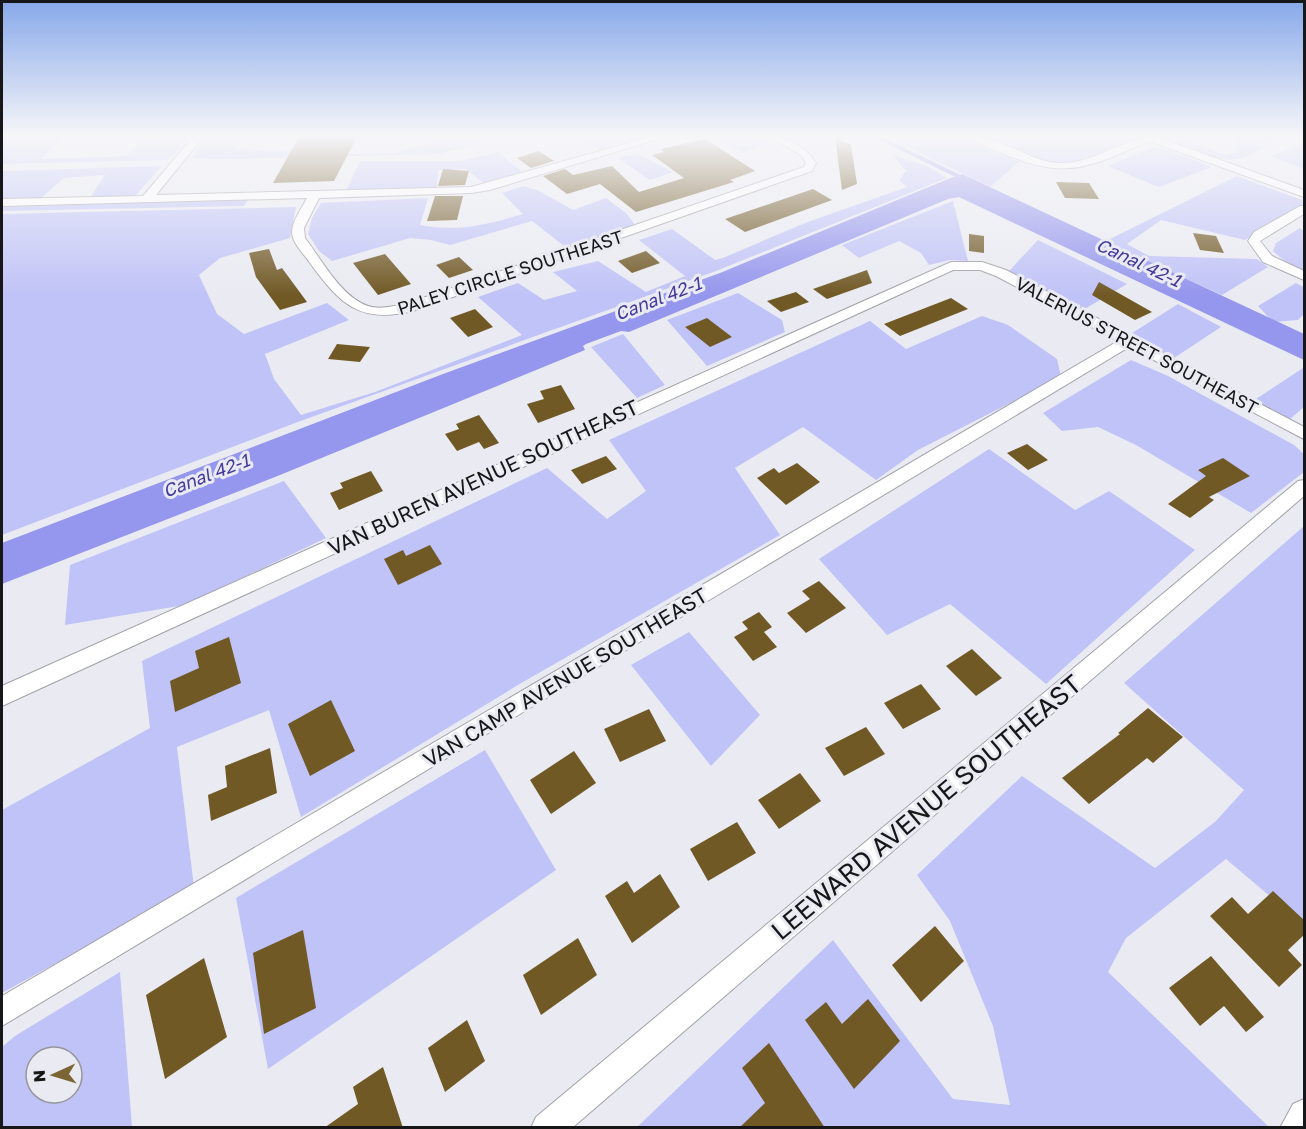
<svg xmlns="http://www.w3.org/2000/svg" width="1306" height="1129" viewBox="0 0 1306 1129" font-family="'Golos Text',sans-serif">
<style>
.green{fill:#c0c3f7;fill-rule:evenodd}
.water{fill:#9596ed}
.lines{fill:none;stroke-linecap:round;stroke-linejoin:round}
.stream{stroke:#9596ed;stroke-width:4}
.canal{fill:#9596ed;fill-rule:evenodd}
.building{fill:#715926}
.minor-casing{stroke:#a1a1a8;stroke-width:2}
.minor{fill:#fff;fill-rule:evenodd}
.labels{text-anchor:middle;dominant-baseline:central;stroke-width:6;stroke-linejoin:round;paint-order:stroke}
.far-water-label{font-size:18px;font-style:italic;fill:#43389c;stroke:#eaebf2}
.far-street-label{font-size:18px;fill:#17171a;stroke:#eaebf2}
.street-label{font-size:21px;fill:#17171a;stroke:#eaebf2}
.near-street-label{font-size:26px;fill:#17171a;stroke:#eaebf2}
</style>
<rect width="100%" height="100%" fill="#eaebf2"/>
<g class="green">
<polygon points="2,137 65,137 40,159 126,156 142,142 159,137 188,137 175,154 166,160 2,164"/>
<polygon points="207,137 244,137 236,149 350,154 394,153 438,141 436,137 473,137 480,143 441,154 228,159 192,158"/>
<polygon points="577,137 647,137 600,150"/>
<polygon points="723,137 759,137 771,143 743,153 718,141"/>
<polygon points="921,137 958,137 1019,162 990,187 899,143"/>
<path d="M 987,137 C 1004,137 1023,144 1038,137 L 1137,137 C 1113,146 1087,161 1062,163 C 1038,165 1009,146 987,137 Z"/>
<path d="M 1231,137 L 1274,137 C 1239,173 1218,159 1177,144 L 1181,140 L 1227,155 L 1238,150 L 1235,144 L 1238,139 Z"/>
<polygon points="1304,143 1304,169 1271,156"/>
<polygon points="1153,147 1170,151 1212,167 1159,187 1108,166"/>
<polygon points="498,152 524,174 486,185 466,169 438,170 437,189 346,191 360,161 461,161"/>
<polygon points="638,154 673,172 650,180 618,158"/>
<polygon points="893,155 927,166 947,178 716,271 295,423 2,535 2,214 296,207 290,238 220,258 199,275 217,314 244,334 327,303 349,320 265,354 274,379 301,415 375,392 522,335 478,297 518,283 544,300 577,291 553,272 598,261 646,292 685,276 639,240 672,229 715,260 723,258 805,223 907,187 899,180 906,171"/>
<polygon points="162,166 135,196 90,198 105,175 64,178 41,198 2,199 2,171"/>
<polygon points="1237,176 1302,200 1303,204 1245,240 1161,220 1127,244 1149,256 1257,259 1268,267 1222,295 1117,248 1108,240"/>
<path d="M 523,186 L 537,190 L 573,210 L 606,198 L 627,214 L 635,225 L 568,249 L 532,221 L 450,245 L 431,240 L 410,238 L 332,261 L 319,251 L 308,234 L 312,218 L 321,203 L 428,198 L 420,225 C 461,232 484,225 523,214 L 502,193 Z"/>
<polygon points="248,200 244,206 2,211 2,207"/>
<polygon points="953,201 968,261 950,260 929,265 921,253 899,241 859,258 842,245"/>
<polygon points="1300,228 1304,231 1304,273 1287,263 1273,251 1276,243"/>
<polygon points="1038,240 1127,284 1083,310 1009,271"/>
<polygon points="1296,283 1304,287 1304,314 1298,320 1273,322 1258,306"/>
<polygon points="738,293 782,320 785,332 707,366 667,320"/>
<polygon points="1178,304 1221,327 1174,358 1129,335"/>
<polygon points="982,316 1008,325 1057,359 1061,377 918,450 876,480 803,427 735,468 780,535 523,682 301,817 269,710 177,747 194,887 2,993 2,810 150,728 142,661 547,468 607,519 646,491 609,440 870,321 906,349"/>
<polygon points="623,334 665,385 637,398 591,347"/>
<polygon points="1131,360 1168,376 1294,445 1304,454 1304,472 1251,513 1136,445 1098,427 1062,431 1043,413"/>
<polygon points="1303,368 1304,407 1289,420 1253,401"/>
<polygon points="989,449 1075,510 1109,491 1195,550 1046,684 950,604 887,635 819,559"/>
<polygon points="284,481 326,538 185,605 65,625 70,565"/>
<polygon points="1304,526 1304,925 1226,859 1126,938 1108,972 1269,1127 636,1128 833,940 953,1099 1010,1105 993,1026 950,921 917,875 1022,776 1155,868 1216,821 1244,790 1124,683"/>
<polygon points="689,632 760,715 711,766 631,665"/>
<polygon points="485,750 556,870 268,1069 236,898"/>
<path d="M 120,972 L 132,1127 L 2,1127 L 2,1047 L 15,1036 ZM 36,1057 L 72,1057 L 72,1093 L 36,1093 Z"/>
</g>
<polygon class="water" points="953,177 1304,339 1304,360 959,197 948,199 629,332 621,331 586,344 583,346 585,350 280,475 2,584 2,543 443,374 720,273"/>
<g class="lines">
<polyline class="stream" points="878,137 962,178"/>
<polygon class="canal" points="962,174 1304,334 1304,345 962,182 932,194 926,190"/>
</g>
<g class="building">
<polygon points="299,137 357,137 334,181 273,183"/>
<polygon points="835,137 851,145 857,184 842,190"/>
<polygon points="705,139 755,171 730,180 734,182 636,212 600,184 567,194 543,176 565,169 573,175 612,166 639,192 684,178 652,155 664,152 661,149"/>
<polygon points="539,151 554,161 531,168 517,158"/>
<polygon points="443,169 469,171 465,185 438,186"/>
<polygon points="1056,182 1089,183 1099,199 1065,198"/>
<polygon points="813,189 832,200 745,232 725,219"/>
<polygon points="435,196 463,196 457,220 427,221"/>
<polygon points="1193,233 1216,236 1224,253 1200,250"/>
<polygon points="969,234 984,236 984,253 969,251"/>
<polygon points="269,249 277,270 282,268 307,302 280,310 256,277 249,253"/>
<polygon points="646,251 660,263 632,273 618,261"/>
<polygon points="385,254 411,284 378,295 353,263"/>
<polygon points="459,257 473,270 449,278 436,265"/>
<polygon points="867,270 872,283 827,299 813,289"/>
<polygon points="1099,282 1152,312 1135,320 1092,295"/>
<polygon points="796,292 809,302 781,312 767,301"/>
<polygon points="951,298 968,309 900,336 884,324"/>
<polygon points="475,309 493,327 468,337 450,318"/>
<polygon points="707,318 732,337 710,347 685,327"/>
<polygon points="337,344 370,347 360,362 328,359"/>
<polygon points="561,385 575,409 538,423 527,404 544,399 540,391"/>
<polygon points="479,415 499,443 484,449 479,442 457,451 445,434 459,429 456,424"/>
<polygon points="1027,444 1048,460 1028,470 1007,453"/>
<polygon points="606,456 617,469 582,484 571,470"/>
<polygon points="1223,458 1250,476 1209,497 1214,500 1190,518 1168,504 1206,476 1198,470"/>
<polygon points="797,463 820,482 786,505 757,478 774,468 779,473"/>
<polygon points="371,471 383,491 339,510 330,493 343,488 340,483"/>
<polygon points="430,545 442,564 398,585 384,559 403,550 406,556"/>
<polygon points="819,581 846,608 806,633 787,613 810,599 802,591"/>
<polygon points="759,612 772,627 764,632 777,647 753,661 734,637 748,629 742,622"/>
<polygon points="229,637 241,683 175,712 170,681 199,668 195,651"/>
<polygon points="972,649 1002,678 976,696 946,666"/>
<polygon points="921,684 941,709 903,729 884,703"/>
<polygon points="331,700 355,751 310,776 288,724"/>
<polygon points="1148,708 1183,737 1153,763 1147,758 1089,804 1062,778 1120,734 1118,733"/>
<polygon points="649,709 666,741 620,762 604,729"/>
<polygon points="866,727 885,754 844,776 825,748"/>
<polygon points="270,748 277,793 211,821 208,795 227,787 225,766"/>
<polygon points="574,751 596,783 551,814 530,780"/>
<polygon points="800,773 821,801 779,829 758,800"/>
<polygon points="737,822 756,853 708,881 690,849"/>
<polygon points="660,874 680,907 632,943 605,896 627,881 634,893"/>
<polygon points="1273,891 1305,921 1305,934 1288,950 1302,965 1279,987 1210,916 1232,897 1248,914"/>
<polygon points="935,926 964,961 921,1002 892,965"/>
<polygon points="303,930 316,1008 264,1034 253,953"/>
<polygon points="578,938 597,975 541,1015 523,975"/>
<polygon points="1211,956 1264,1017 1246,1032 1224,1006 1200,1026 1169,988"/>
<polygon points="204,958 227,1037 165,1079 146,995"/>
<polygon points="868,999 900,1041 854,1089 805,1020 826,1002 842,1024"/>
<polygon points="467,1020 485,1061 445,1092 428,1048"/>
<polygon points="769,1043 825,1128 739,1128 765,1103 742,1068"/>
<polygon points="383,1067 403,1128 324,1128 358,1104 353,1087"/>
</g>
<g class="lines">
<g class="minor-casing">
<g id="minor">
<path d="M 193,137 L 203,137 L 156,195 L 471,187 L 650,137 L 665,137 L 490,190 L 471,193 L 319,198 L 304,228 L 305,238 C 322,260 341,297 368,306 C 380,310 393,306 405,304 L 804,167 L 806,163 L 801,155 L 769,137 C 788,137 806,147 816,163 L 812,171 L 413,311 C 359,324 340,304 310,263 C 304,254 292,243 292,232 C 292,221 302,208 307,198 L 2,206 L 2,199 L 143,196 Z"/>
<path d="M 969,137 C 999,134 1027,161 1058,163 C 1094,165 1122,137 1157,137 L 1304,190 L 1304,197 L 1149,141 C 1090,167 1065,181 1002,153 C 992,149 977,144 969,137 Z"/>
<polygon points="1300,206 1304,206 1304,214 1260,241 1272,256 1304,271 1304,280 1263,262 1248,241 1254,232"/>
<polygon points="951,262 982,262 1006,270 1304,427 1304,439 1129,347 2,1026 2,996 1118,341 996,276 980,270 953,270 2,706 2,686"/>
<polygon points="1304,480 1304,496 572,1128 531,1128 536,1117 1298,481"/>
<polygon points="1304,1099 1304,1128 1280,1128 1293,1104"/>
</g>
</g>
<use href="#minor" class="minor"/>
</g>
<linearGradient id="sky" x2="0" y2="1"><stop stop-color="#87a8ea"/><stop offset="0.46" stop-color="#f6f6f9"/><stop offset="1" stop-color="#f6f6f9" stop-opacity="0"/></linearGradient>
<rect width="1306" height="295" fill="url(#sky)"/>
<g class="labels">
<g class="far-water-label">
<text transform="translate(1139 262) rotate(25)">Canal 42-1</text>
<text transform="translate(658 298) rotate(-21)">Canal 42-1</text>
<text transform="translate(206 475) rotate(-21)">Canal 42-1</text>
</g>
<g class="far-street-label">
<text transform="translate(510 272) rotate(-18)">PALEY CIRCLE SOUTHEAST</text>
<text transform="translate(1137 345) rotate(28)">VALERIUS STREET SOUTHEAST</text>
</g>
<g class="street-label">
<text transform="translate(483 477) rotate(-25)">VAN BUREN AVENUE SOUTHEAST</text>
<text transform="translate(565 677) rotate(-31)">VAN CAMP AVENUE SOUTHEAST</text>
</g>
<g class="near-street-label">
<text transform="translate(926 807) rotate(-40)">LEEWARD AVENUE SOUTHEAST</text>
</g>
</g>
<rect width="1306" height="1129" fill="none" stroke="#17171a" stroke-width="6"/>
<g transform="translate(54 1075) rotate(266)"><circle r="28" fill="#eaebf2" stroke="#96969c" stroke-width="1.5"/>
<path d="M0-4.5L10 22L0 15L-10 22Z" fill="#7c6535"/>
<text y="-9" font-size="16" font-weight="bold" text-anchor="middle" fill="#17171a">N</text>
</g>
</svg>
